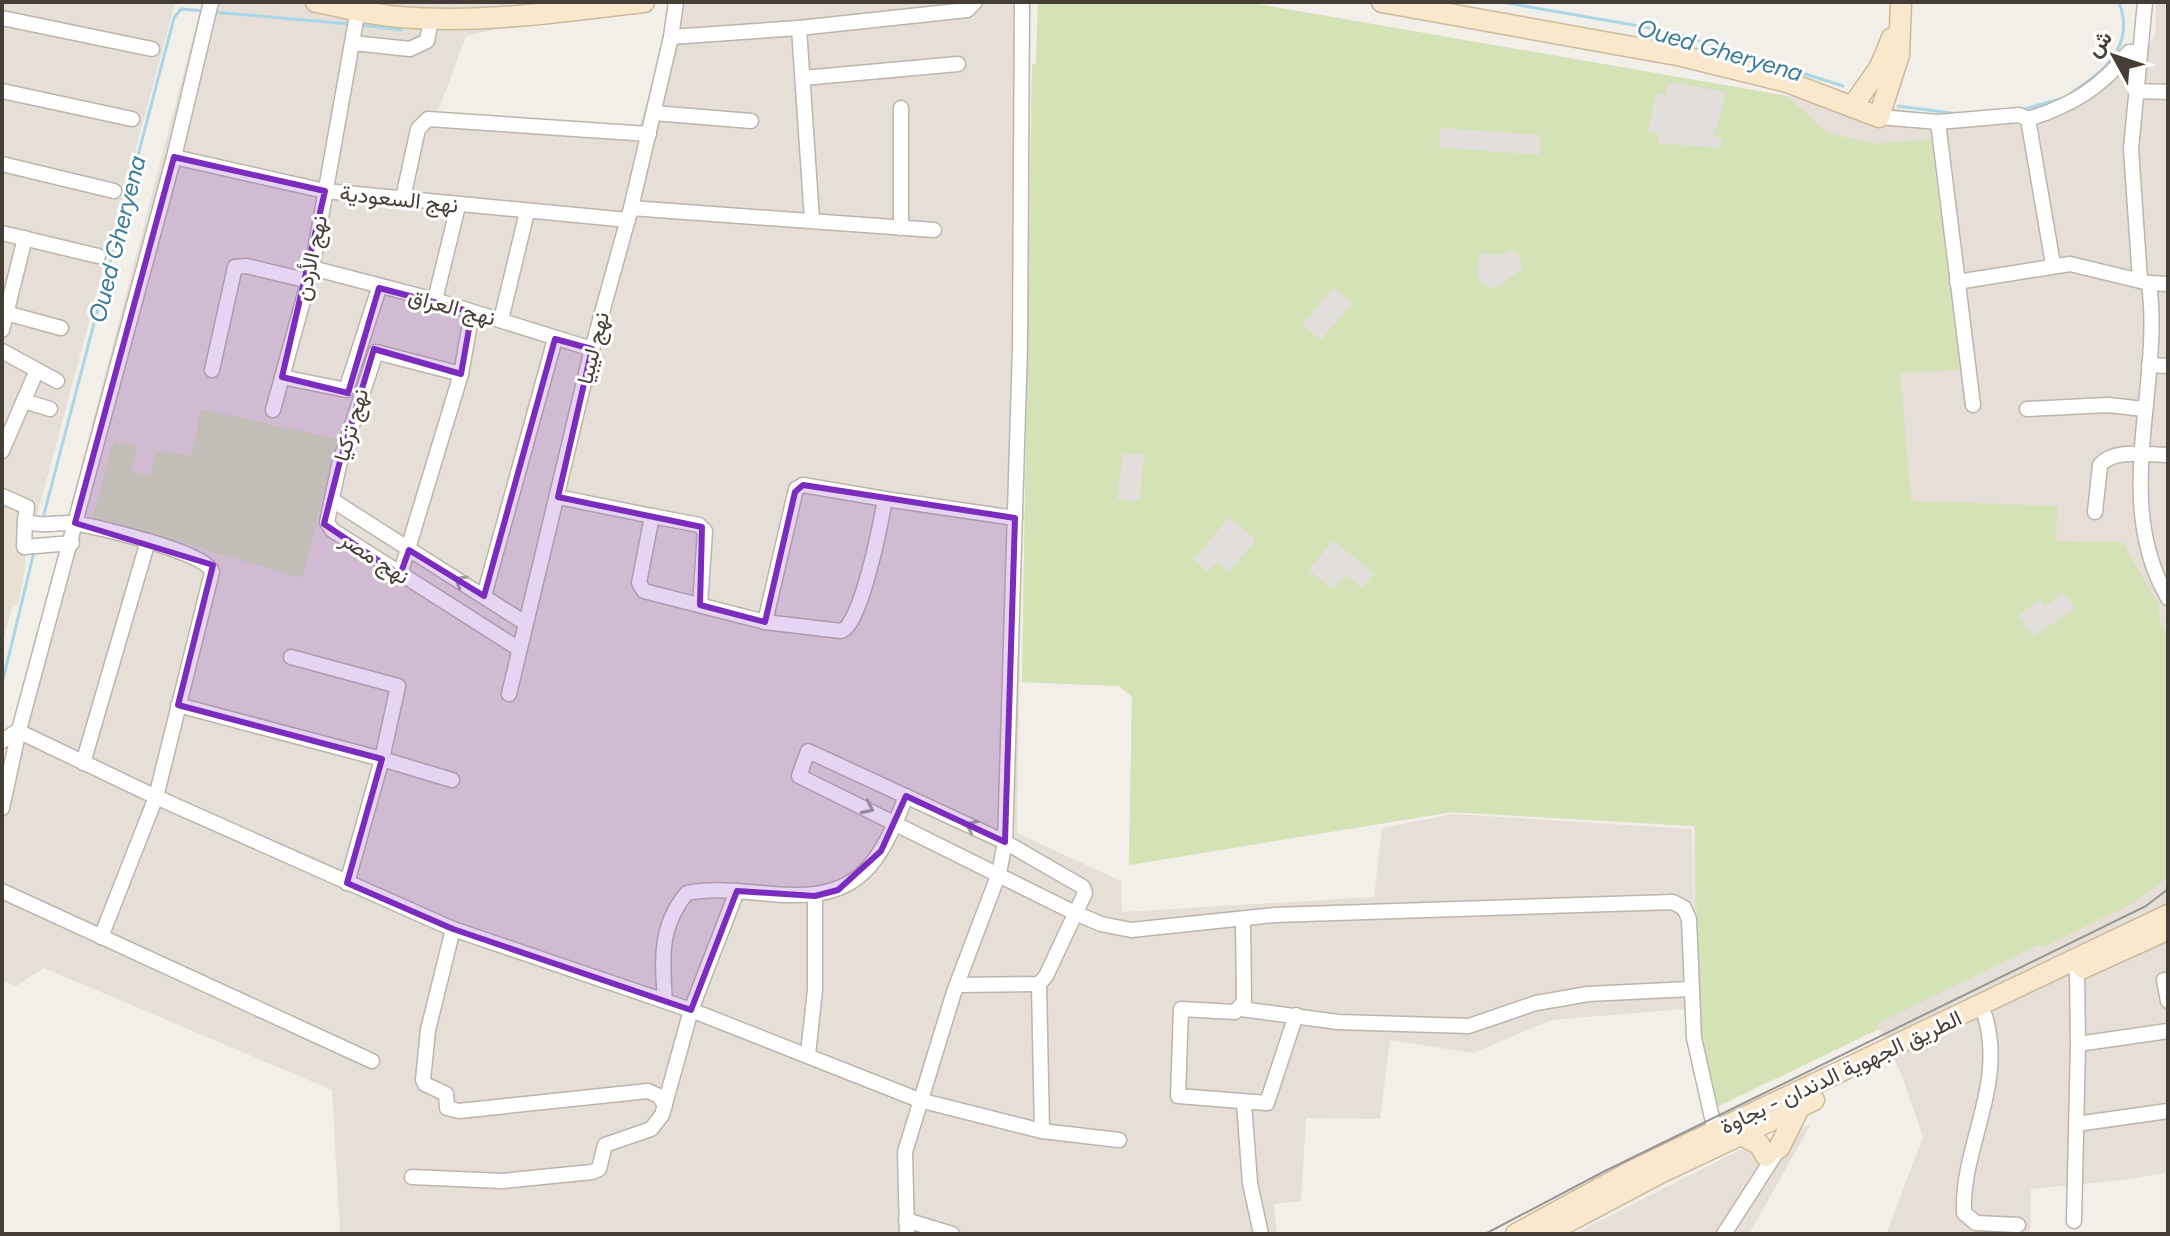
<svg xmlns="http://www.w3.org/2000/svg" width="2170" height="1236" viewBox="0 0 2170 1236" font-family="Figtree,Vazirmatn,sans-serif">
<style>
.residential{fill:#e5dfd7}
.education{fill:#eae0d3}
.green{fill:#d4e2b5}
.parking{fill:#e1dedc}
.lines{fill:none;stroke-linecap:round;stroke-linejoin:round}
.stream{stroke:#aad7e8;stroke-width:3}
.street-casing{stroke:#bdb4ab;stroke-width:17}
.secondary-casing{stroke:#cdba9c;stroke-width:23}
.street{stroke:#fff;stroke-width:14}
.secondary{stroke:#f9e8cb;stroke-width:20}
.tram{stroke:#969696;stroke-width:2}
.oneway{stroke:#a29e9b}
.marked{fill:#7b2cbf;fill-opacity:0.2;stroke:#7b2cbf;stroke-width:6;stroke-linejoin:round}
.labels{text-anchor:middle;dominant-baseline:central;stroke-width:6;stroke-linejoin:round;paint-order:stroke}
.street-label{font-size:22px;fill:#453e37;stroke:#fff}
.water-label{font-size:24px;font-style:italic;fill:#387b96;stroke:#fff}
</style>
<rect width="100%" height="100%" fill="#f2eee8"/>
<g class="residential">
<polygon points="2,2 175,3 2,645"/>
<polygon points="202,2 618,2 466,36 434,122 636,136 679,2 1031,2 1017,833 1121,881 1122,912 1374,897 1382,828 1453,814 1692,829 1694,919 1694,826 1452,812 1129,865 1132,697 1119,686 1022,682 1032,65 1036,64 1038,2 1246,2 1787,96 1837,96 1960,121 2045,116 2099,94 2155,37 2156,2 2168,2 2168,1172 2131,1179 2031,1189 2030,1234 1886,1234 1923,1137 1901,1073 1879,1029 1712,1109 1696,1008 1552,1020 1473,1053 1390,1040 1380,1119 1306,1118 1301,1201 1274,1204 1277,1234 340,1234 332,1090 44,968 16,986 2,980 2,771"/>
<polygon points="1811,1124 1749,1234 1574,1234 1736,1152"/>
</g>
<polygon class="education" points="2,507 21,512 18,546 26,564 18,605 8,605 2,629"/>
<g class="green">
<polygon points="1038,2 1246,2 1787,96 1827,133 1875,144 1931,139 1960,370 1900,373 1911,501 2057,506 2056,541 2122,542 2158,603 2161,626 2168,638 2168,877 2135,902 2042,948 2039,944 1877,1024 1879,1029 1712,1109 1700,1041 1695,826 1452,812 1129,865 1132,697 1119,686 1022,682 1032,65 1036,64"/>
<polygon points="201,409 337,439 302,578 93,517 114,440 137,447 131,471 150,476 157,451 191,456"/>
</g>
<g class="parking">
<polygon points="1669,82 1726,92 1714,136 1723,139 1720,148 1657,143 1659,134 1648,131 1656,93 1665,95"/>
<polygon points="1441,128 1541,135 1539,155 1439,147"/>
<polygon points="1514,249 1524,268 1499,286 1491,288 1480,282 1476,273 1480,253 1502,255"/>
<polygon points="1333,287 1352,303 1321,340 1302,325"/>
<polygon points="1123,453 1144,455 1139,502 1117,499"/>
<polygon points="1229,517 1256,540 1229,572 1217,562 1208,572 1193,560"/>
<polygon points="1333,540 1374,573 1362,588 1346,575 1333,590 1309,570"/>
<polygon points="2064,592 2075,609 2033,637 2018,615 2041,599 2044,607"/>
</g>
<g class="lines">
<g class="stream">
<polyline points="1501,2 1668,31 1843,86"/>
<polyline points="213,12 349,24"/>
<polyline points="360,25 401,30"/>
<path d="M 2070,94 C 2104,71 2136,47 2119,2"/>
<polyline points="1898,106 1958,114"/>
<polyline points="2021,110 2064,98"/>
<polyline points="43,518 174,18 181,9 205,11"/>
<polyline points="2,684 34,552"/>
</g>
<g class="street-casing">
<g id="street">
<polyline points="2,18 152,49"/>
<polyline points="799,28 812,220"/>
<polyline points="671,37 799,28 967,10 975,2"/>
<polyline points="353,43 410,49 427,41 431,19"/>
<polyline points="803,78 958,64"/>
<polyline points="2,91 132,119"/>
<polyline points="2136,91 2168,92"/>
<polyline points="654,113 751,121"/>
<polyline points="1879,117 1938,122 2019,115 2028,119 2053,264"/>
<path d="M 2028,119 C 2071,106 2102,87 2129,52 L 2140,52"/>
<polyline points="1938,122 1973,405"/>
<polyline points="174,157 325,191 628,220"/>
<polyline points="2,164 114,191"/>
<polyline points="403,198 418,129 428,119 649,134"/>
<polyline points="631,208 934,230"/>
<polyline points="901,228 901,108"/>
<polyline points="2,233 98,256"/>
<polyline points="312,268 435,300 592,349"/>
<polyline points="2140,280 2131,149 2145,2"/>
<polyline points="1957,282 2070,264 2149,283 2168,284"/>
<path d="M 2149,283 C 2163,386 2111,501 2168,598"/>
<polyline points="435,300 458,206"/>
<polyline points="6,313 61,328"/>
<polyline points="501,320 527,212"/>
<polyline points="2,330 25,238"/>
<polyline points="2,351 57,381"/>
<polyline points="2149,365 2168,366"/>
<polyline points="212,370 235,267 247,266 309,281"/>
<polyline points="461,374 376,352 339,465 327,522 332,530 519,649"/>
<polyline points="282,377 346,390 379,288"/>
<polyline points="24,401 50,409"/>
<polyline points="2027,409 2108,405 2144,409"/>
<polyline points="273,410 312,268 358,9"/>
<polyline points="2,451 37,370"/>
<path d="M 2,496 L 27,507 L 25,520 C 38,528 58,522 73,523 C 95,526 209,553 212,572 L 156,797 L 22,733"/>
<path d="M 558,497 L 652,516 L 639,583 L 644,591 L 765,622 L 841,631 C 861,626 881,522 885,499 L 1015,518"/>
<polyline points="332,500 525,623"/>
<path d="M 2095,512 L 2100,465 C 2114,448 2147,455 2168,455"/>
<polyline points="652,516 699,525 705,531 700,605"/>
<polyline points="25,520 24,547 72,543"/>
<polyline points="400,575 461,374 472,312"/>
<polyline points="484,596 555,339"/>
<polyline points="765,622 796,489 803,485 885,499"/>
<polyline points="509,694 592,349 631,208 671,37 676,2"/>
<polyline points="178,705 382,759 398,686 291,657"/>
<polyline points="2,741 19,730"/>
<polyline points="83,763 148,541"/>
<polyline points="2,808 19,730 174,157 211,2"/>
<polyline points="347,883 382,759 452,780"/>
<polyline points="2,891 372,1061"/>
<polyline points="1243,920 1244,1002 1235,1012 1181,1009 1178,1096 1267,1103 1296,1015"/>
<polyline points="453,929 428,1030 423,1080 425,1084 446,1094 447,1108 459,1111 648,1091 659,1096 665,1105"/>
<polyline points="101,937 156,797 453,929 691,1010 919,1100 1042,1131 1119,1140"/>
<polyline points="2073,959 2077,971 2078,1044 2074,1221"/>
<polyline points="2164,980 2168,1001"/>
<polyline points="1039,984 1042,1131"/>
<polyline points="957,985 1039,984 1046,976 1085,893 1083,887 1005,842 808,751 799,776 1075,913 1101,924 1131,930 1274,915 1673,902 1684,908 1689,919 1694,1038 1715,1131"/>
<path d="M 665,1001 C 662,960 659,926 687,893 C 711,888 736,891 761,893 C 851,903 875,878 906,796"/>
<polyline points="1241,1009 1338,1022 1469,1026 1536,1003 1588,994 1690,989"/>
<path d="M 1985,1016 C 2006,1086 1961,1147 1964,1213 L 1976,1223 L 2018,1225"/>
<polyline points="2078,1044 2168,1031"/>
<polyline points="808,1054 815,990 815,896"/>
<polyline points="1244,1103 1250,1183 1261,1234"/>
<polyline points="2076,1124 2168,1111"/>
<polyline points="412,1177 502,1181 592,1172 599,1169 605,1145 651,1129 662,1115 691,1010 737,891"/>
<polyline points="906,1220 952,1234"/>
<polyline points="907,1234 905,1152 954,992 999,873 1005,842 1020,346 1022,2"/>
<polyline points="1724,1234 1778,1150"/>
</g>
</g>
<g class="secondary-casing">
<g id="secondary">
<path d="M 316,2 C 344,7 372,15 400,17 C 482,24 564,11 644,2"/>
<polyline points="1382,2 1682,56 1787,82 1879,117 1899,55 1901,2"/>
<polyline points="1852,107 1880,67 1892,38"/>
<polyline points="2083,968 2167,930"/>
<polyline points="1741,1135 1759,1144 1766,1156"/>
<polyline points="1779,1148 1800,1106"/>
<polyline points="1516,1234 1632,1171 2168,915"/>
<polyline points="1545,1234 1660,1173 1814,1100"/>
</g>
</g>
<use href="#street" class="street"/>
<use href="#secondary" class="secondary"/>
<polyline class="tram" points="1485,1234 1603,1172 2146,906 2168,889"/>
</g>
<defs><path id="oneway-chevron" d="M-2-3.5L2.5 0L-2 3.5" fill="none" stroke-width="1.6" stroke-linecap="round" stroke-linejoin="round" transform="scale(2)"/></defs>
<g class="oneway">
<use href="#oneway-chevron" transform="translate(460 581) rotate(-148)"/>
<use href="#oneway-chevron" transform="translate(868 808) rotate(25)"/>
<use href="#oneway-chevron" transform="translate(971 826) rotate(-155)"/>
</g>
<path class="marked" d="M 174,157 L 325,191 L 282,377 L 348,393 L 379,288 L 472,312 L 461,374 L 374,349 L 339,465 L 324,524 L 400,575 L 409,550 L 484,596 L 555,339 L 592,349 L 558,497 L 702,527 L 700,605 L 765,622 L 795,492 L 803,485 L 1015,518 L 1005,842 L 906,796 L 881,851 L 838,890 L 815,896 L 737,891 L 691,1010 L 453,929 L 347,883 L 382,759 L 178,705 L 213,565 L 75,523 Z"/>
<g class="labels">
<g class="street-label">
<text transform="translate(399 199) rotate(6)">نهج السعودية</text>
<text transform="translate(311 258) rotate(-78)">نهج الأردن</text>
<text transform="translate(452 307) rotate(15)">نهج العراق</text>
<text transform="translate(593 348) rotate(-76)">نهج ليبيا</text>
<text transform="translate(351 425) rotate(-74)">نهج تركيا</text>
<text transform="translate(375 558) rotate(33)">نهج مصر</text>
<text transform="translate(1841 1072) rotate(-25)">الطريق الجهوية الدندان - بجاوة</text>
</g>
<g class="water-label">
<text transform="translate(1720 50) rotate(16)">Oued Gheryena</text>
<text transform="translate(117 239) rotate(-76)">Oued Gheryena</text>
</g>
</g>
<rect width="2170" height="1236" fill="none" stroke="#453e37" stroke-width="8"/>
<g transform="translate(2114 56) rotate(310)" stroke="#ffffff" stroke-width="6" paint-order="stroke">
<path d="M0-6L14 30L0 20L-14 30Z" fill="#453e37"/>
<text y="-12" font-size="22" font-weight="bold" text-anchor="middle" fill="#453e37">ش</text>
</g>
</svg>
